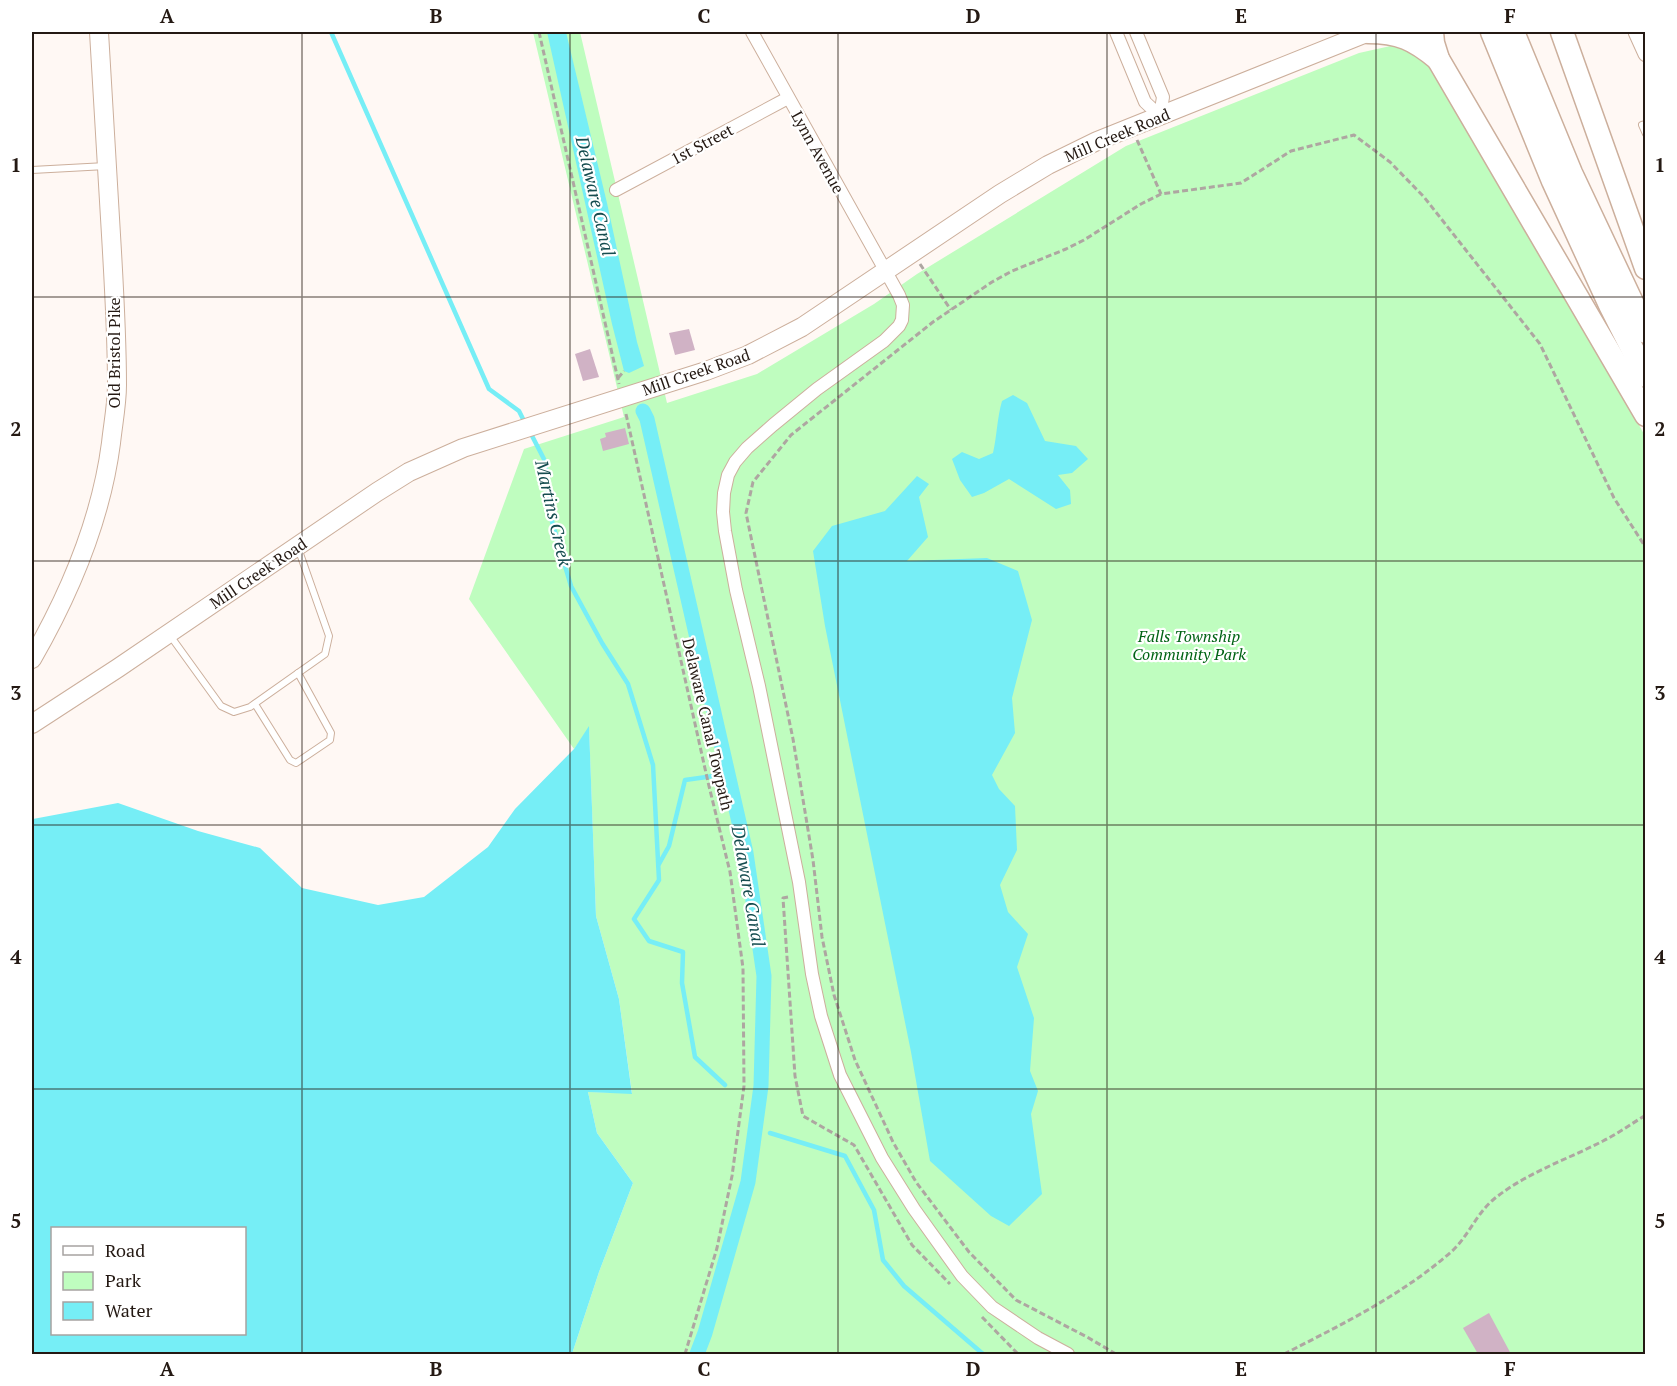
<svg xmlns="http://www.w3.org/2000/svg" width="1677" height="1386" viewBox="0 0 1677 1386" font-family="'PT Serif',serif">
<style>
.green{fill:#bffdbf}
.water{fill:#76eef6;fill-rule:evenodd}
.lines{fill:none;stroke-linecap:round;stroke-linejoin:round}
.stream{stroke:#76eef6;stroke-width:4.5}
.canal{stroke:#76eef6;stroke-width:15}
.building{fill:#d0b2c5}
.service-casing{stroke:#ccaf9c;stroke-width:8}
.minor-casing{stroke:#ccaf9c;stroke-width:14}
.tertiary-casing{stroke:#ccaf9c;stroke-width:17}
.secondary-casing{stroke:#ccaf9c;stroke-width:20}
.motorway-casing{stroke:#ccaf9c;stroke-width:25}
.path{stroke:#aea6a1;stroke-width:3;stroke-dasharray:6 3;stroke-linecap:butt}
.service{stroke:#fff;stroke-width:6}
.minor{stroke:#fff;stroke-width:12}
.tertiary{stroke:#fff;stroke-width:15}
.secondary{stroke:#fff;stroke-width:18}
.motorway{stroke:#fff;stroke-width:22}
.grid{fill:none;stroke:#241913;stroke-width:1.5;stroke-opacity:0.55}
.labels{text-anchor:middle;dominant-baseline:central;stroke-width:4.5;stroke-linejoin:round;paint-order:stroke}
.street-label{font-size:16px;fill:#241913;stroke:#fff}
.park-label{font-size:16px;font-style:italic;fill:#006314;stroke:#fff}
.water-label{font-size:18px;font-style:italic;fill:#154c4f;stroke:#fff}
.neatline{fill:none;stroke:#241913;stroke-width:2}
.grid-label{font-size:20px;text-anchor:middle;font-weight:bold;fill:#241913}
</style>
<rect width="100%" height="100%" fill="#fff8f4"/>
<polygon class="green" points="533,32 580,32 667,403 757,374 874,304 917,274 1126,146 1359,53 1395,45 1421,56 1433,68 1604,361 1645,436 1645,1354 572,1354 599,1272 633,1183 597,1133 588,1092 632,1093 619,999 596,916 589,728 574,749 469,599 524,449 624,417"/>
<g class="water">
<polygon points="547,32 566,32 607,203 637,342 644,366 629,373 624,371 612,324"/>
<path d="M 1013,395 L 1027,403 L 1045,441 L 1076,446 L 1088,459 L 1072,473 L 1058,475 L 1070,490 L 1071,504 L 1056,509 L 1009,479 L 984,493 L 972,497 L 960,480 L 952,459 L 962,452 L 979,459 L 993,453 C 997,436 997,418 1002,401 Z"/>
<polygon points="917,476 929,484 919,497 928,537 907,561 987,558 1018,571 1032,620 1012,698 1015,733 992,775 999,789 1015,806 1017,850 1000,885 1008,912 1028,934 1017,967 1034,1018 1030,1071 1038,1091 1031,1114 1042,1194 1009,1226 991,1216 930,1161 911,1052 825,626 813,551 832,526 885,511"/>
<path d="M 589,726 L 596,916 L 619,999 L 632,1094 L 588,1092 L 597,1133 L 633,1183 L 599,1272 L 572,1354 L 32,1354 L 32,822 L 33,819 L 118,803 L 198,831 L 260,848 L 302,888 L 378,905 L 424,897 L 488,847 L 515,809 L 574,749 ZM 52,1228 L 244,1228 L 244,1334 L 52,1334 Z"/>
</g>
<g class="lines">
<g class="stream">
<polyline points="331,32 489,389 519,411 525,423"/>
<polyline points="529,430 545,461 551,518 571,586 602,643 628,684 653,765 659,880 634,919 649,941 683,952 682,983 695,1057 725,1085"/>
<polyline points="659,864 669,846 685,780 728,774"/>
<polyline points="770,1133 845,1156 874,1210 883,1260 904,1286 983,1354"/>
</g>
<polyline class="canal" points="643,411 647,419 746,853 764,976 761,1086 748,1182 705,1333 697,1354"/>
</g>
<g class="building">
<polygon points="689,329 695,350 675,355 669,333"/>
<polygon points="590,349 599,377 583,381 575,354"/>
<polygon points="625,428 629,444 603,451 600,439 606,437 605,433"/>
<polygon points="1489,1313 1511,1354 1478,1354 1463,1328"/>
</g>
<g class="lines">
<g class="service-casing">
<g id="service">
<polyline points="1646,124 1642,125 1646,134"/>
<polyline points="32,170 106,166"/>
<polyline points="169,634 221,706 234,712 250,707 325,654 329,636 298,548"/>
<polyline points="255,704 290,760 296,763 330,740 331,733 298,673"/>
</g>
</g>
<g class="minor-casing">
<g id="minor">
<polyline points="752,32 899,295 903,305 902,320 899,326 884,341 817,389 773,425 747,448 735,462 728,475 724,493 723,512 725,531 736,590 759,686 799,882 812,974 821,1016 840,1075 882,1158 914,1209 962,1276 992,1307 1038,1338 1068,1354"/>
<polyline points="1116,32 1145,102 1160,116"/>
<polyline points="1136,32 1163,97 1160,116"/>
<polyline points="616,190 788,98"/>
</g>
</g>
<g class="tertiary-casing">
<polyline id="tertiary" points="1636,32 1646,54"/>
</g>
<g class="secondary-casing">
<g id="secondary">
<path d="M 32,659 C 70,593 101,520 111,443 C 113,424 117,404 117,385 C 117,335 114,285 111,235 C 107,167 103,99 99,32"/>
<polyline points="32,724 118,668 377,492 409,472 463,448 706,371 748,355 802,327 1000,194 1048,165 1097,141 1369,32"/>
</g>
</g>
<g class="motorway-casing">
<g id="motorway">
<path d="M 1368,32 C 1399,32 1414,39 1438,59"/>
<polyline points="1432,32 1433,43 1438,59 1646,415"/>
<polyline points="1492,32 1553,181 1610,305 1646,376"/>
<polyline points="1513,32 1571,173 1646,332"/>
<polyline points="1562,32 1646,268"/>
</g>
</g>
<g class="path">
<polyline points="539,32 619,384"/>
<polyline points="1137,140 1161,194"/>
<polyline points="920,264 951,310"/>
<polyline points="618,378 624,371"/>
<polyline points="626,414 708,782 730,872 743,968 744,1086 732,1176 717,1248 685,1354"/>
<polyline points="788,897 783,898 795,1076 803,1116 854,1145 912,1245 950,1284"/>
<polyline points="982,1317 1018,1354"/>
<polyline points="1116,1354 1087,1337 1016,1300 969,1252 916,1182 893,1142 855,1060 834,995 822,937 813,860 793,739 746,513 753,482 791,435 933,322 992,282 1012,271 1066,249 1084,240 1141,204 1161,194 1241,183 1291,151 1354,135 1390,162 1424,197 1540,344 1614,498 1646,548"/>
<path d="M 1284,1354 C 1341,1325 1402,1295 1451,1252 C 1468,1237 1476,1214 1494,1199 C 1526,1173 1566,1160 1603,1141 C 1617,1134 1631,1124 1646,1115"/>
</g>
<use href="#service" class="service"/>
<use href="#minor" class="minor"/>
<use href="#tertiary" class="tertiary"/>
<use href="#secondary" class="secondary"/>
<use href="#motorway" class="motorway"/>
</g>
<path class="grid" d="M 302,32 L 302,1354M 570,32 L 570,1354M 838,32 L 838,1354M 1107,32 L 1107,1354M 1376,32 L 1376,1354M 32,297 L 1646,297M 32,561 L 1646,561M 32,825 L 1646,825M 32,1089 L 1646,1089"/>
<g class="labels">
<g class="street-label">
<text transform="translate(1117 135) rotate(-23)">Mill Creek Road</text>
<text transform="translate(702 144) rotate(-28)">1st Street</text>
<text transform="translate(818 152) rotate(61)">Lynn Avenue</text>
<text transform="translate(114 353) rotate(-90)">Old Bristol Pike</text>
<text transform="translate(696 372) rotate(-19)">Mill Creek Road</text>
<text transform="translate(258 573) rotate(-34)">Mill Creek Road</text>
<text transform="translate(708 724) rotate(77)">Delaware Canal Towpath</text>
</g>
<g class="park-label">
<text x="1189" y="636">Falls Township<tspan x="1189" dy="18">Community Park</tspan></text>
</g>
<g class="water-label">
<text transform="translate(596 196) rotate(77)">Delaware Canal</text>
<text transform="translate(554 513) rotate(77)">Martins Creek</text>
<text transform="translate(749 886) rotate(80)">Delaware Canal</text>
</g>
</g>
<rect width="1677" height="1386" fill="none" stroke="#ffffff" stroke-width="66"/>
<rect x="51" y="1227" width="195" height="108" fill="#ffffff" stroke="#a7a3a1" stroke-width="1.5"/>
<rect x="63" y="1246" width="30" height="9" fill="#ffffff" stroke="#a7a3a1" stroke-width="1.5"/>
<text x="105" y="1257" font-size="18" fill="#241913">Road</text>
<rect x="63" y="1272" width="30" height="18" fill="#bffdbf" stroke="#a7a3a1" stroke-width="1.5"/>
<text x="105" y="1287" font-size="18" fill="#241913">Park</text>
<rect x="63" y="1302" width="30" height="18" fill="#76eef6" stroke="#a7a3a1" stroke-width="1.5"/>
<text x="105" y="1317" font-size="18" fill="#241913">Water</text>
<rect x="33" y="33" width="1611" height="1320" class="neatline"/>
<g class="grid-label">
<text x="167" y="23">A</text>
<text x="436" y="23">B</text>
<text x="704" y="23">C</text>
<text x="973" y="23">D</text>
<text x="1241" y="23">E</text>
<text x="1510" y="23">F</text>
<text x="16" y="172">1</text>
<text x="1660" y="172">1</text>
<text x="16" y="436">2</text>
<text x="1660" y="436">2</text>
<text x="16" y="700">3</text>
<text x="1660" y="700">3</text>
<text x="16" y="964">4</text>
<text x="1660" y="964">4</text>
<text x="16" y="1228">5</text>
<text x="1660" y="1228">5</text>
<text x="167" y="1376">A</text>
<text x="436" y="1376">B</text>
<text x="704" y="1376">C</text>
<text x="973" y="1376">D</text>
<text x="1241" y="1376">E</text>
<text x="1510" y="1376">F</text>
</g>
</svg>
